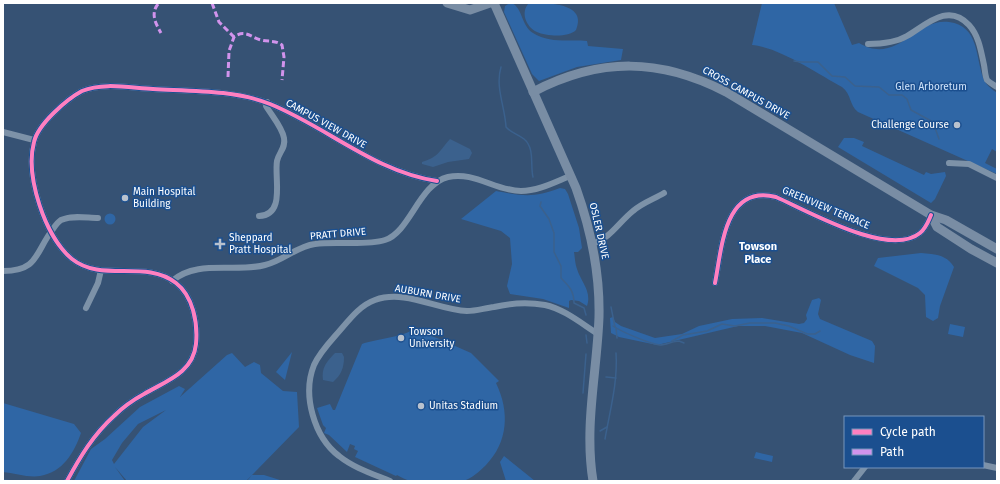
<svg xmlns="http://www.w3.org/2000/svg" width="1000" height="484" viewBox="0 0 1000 484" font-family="'Fira Sans',sans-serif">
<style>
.green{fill:#2f66a5;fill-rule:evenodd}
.water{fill:#3b618d}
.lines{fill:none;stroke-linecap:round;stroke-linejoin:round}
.stream{stroke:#3b618d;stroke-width:1.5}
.street{stroke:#7d92a8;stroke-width:6}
.secondary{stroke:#798da4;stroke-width:9}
.quiet{stroke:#d193ec;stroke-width:3;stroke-dasharray:6 3;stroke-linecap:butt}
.cycleway-casing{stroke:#1b4f8f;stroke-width:6}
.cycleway{stroke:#ff80c0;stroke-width:4}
.poi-dot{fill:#b9c2ce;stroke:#1b4f8f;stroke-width:1.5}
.labels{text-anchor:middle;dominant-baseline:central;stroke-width:3;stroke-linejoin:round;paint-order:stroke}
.park-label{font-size:10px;fill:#cfe3fa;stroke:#1b4f8f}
.street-label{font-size:10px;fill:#fff;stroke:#1b4f8f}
.poi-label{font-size:10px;fill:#fff;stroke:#1b4f8f;text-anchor:start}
.neighbourhood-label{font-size:11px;font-weight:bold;fill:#fff;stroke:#1b4f8f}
</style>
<rect width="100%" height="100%" fill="#365274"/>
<g class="green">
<path d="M 510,3 C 522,4 521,26 533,33 C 550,44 570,39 587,41 L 588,46 L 623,49 L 621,60 L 577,67 L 539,81 L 532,74 L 504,12 L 505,6 Z"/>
<path d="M 529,3 C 546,3 588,2 576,30 C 568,38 546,36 537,32 C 526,27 520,12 529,3 Z"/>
<path d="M 762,3 L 834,3 L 852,45 L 859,43 C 897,66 916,17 949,22 C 980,26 975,58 984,80 C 987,86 992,89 997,93 L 997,152 L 992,149 L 985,163 L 997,169 L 997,174 L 858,112 C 849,105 852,95 842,87 C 818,74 779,47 752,45 Z"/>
<polygon points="844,138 854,138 864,142 862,146 924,175 926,172 931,174 945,172 946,176 935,199 931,203 838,147"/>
<path d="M 560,188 L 565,189 L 568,194 L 579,228 L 582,248 L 578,252 L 574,252 C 575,258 575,264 577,269 C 581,282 592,291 587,306 L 579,301 L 571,300 L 569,301 L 569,308 L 543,299 L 510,294 L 507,286 L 512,264 L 510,238 L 501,231 L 461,219 L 496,191 C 523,196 534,198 560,188 Z"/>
<circle cx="110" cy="219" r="5.5"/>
<path d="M 921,253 C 935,254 947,255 954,267 L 940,306 L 938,318 L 933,321 L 926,317 L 925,295 L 918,288 L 874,266 L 878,258 Z"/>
<polygon points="819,298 821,300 818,314 820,319 872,341 875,346 874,363 850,355 802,333 765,326 738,326 657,345 619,337 611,333 610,318 613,317 615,322 621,326 655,338 682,334 699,326 732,319 762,318 799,324 804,323 807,319 806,315 812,300"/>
<polygon points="950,324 965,327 963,337 948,334"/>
<path d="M 412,330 L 437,338 L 471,353 L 499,381 L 496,383 C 510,412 508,442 486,465 C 480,471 471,479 463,481 C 456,483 419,482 411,481 C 406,480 401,477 397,475 L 396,476 L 355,457 L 358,451 L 354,449 L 355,446 L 350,444 L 347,452 L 329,435 L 324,433 L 326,428 L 323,425 L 317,408 L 330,404 L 333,410 L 335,410 L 362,344 C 376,339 402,337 412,330 Z"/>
<polygon points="292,352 285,380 276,372"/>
<path d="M 232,353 L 245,367 L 254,362 L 260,365 L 261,373 L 283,391 L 297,392 L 299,427 L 252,475 L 264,475 L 283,481 L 247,481 L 252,475 L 246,481 L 127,481 L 115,467 L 125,481 L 74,481 L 91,449 L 105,439 L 140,407 L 179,386 L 185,389 L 180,397 L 227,355 ZM 166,410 L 143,427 L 114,464 L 112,460 L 122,443 L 138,424 Z"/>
<path d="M 3,403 L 74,424 L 81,433 C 74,453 63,472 40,476 C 29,478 14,473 3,472 Z"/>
<polygon points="756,452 773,456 772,462 754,458"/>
<polygon points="504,456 535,481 499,481 506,481 500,462"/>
</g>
<g class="water">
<path d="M 450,139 L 470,149 L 472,153 L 469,159 L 448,162 L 433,167 L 422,164 L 422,162 C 439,157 439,151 450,139 Z"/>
<path d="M 335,353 L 342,353 L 344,357 C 344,368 341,375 333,382 L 323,380 C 321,368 327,361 335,353 Z"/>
</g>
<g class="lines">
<g class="stream">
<polyline points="794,61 801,62 818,62 832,76 845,77 855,86 879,87 889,95 902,95 907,99 911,110 933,122 939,139"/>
<path d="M 501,67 C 495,87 505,107 506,127 C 511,133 518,134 524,139 C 535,148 530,165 533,177"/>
<path d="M 541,202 L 540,206 L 549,219 L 554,233 L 554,252 L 561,266 L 561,278 C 569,286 574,291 574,303 L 584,308 L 586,315"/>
<polyline points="611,307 615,327"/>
<path d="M 613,326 C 622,332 650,344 660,345 C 666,345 673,341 679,341 L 684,343"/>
<polyline points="616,328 617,338"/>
<polyline points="586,335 587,343"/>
<polyline points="672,341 683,335 707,331 722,324 735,326 750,323 775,323 789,326 807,334 815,334 820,331"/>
<polyline points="606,377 616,378"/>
<polyline points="583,393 586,354"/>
<polyline points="600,431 607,427"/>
<path d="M 605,439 C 610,410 618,382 616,353"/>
<polyline points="3,480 12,481"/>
</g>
<g class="street">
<path d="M 868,44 C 882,44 895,43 907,36 C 926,25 948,2 969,25 C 979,36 981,51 984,65 C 985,70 985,76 987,80 C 990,83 994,85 997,87"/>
<polyline points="3,132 34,140"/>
<polyline points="949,163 969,164 997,178"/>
<path d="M 259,216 C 286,215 274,178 277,161 C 279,152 286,148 284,138 C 282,127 272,116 266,106 L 267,102"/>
<path d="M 592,244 C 611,238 618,223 633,211 C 642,203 654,199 664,193"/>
<path d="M 3,271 C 39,271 35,252 53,229 C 55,226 58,222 61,220 C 72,215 87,218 98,218"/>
<path d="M 172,281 C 197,259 235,273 265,265 C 283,261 297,246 315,244 C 336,241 366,246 385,240 C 410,232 419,184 448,177 C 474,171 496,191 521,191 C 538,191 555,182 570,176"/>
<path d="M 715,283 C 722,248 724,184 776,197 C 808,211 889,258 920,233 C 926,228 928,222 931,215"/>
<polyline points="86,308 98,283 101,270"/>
<polyline points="983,465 997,468"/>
<path d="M 67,481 C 80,457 93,435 114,416 C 123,407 133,400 144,394 C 166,381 193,373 196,344 C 198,323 193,296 176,283 C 145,259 102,283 72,259 C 45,237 25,176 34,142 C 38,124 67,99 82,91 C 103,82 131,88 153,89 C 189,91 236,90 270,104 C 327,127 375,172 437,181"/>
<path d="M 390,481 C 373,474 354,468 339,456 C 314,437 302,395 314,365 C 319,354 327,345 335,336 C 347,323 358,306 375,300 C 405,289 438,310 467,311 C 476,311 485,308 494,307 C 511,303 528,302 545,305 C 564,309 582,324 598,334"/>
<polyline points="854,481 865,467"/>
</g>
<g class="secondary">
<polyline points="447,3 470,10 490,3"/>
<path d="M 494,3 L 576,188 C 591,230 600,273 599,317 C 597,372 584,426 593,481"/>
<path d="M 533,92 C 600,57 660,58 726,92 L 931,215 L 946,220 L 997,249"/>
<polyline points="931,215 937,227 971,249 997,263"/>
</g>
<g class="quiet">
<polyline points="212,3 219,22 234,37"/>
<path d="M 158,4 C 150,14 156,24 161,33"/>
<path d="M 228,77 L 229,51 L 234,37 C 245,29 250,37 261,40 C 269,42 275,40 282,45 L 284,57 L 282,80"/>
</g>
<g class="cycleway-casing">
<g id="cycleway">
<path d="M 715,283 C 722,248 724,184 776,197 C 808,211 889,258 920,233 C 926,228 928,222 931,215"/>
<path d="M 67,481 C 80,457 93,435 114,416 C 123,407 133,400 144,394 C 166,381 193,373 196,344 C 198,323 193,296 176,283 C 145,259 102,283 72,259 C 45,237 25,176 34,142 C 38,124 67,99 82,91 C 103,82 131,88 153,89 C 189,91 236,90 270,104 C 327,127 375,172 437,181"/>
</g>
</g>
<use href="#cycleway" class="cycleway"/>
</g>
<g class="poi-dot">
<circle cx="957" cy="125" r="4"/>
<circle cx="125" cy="198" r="4"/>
<path d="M218 238h4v4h4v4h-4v4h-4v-4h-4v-4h4z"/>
<circle cx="401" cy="338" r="4"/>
<circle cx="421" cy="406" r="4"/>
</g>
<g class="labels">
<g class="park-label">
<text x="931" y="87">Glen Arboretum</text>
</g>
<g class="street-label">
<text transform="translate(746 93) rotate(29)">CROSS CAMPUS DRIVE</text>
<text transform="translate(326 124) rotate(29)">CAMPUS VIEW DRIVE</text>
<text transform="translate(826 208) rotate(23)">GREENVIEW TERRACE</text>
<text transform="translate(599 231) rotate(77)">OSLER DRIVE</text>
<text transform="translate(338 234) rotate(-5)">PRATT DRIVE</text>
<text transform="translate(428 294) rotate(10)">AUBURN DRIVE</text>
</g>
<g class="poi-label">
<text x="949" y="125" text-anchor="end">Challenge Course</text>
<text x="133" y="192">Main Hospital<tspan x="133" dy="12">Building</tspan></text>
<text x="229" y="238">Sheppard<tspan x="229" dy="12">Pratt Hospital</tspan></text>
<text x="409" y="332">Towson<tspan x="409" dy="12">University</tspan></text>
<text x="429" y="406">Unitas Stadium</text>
</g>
<g class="neighbourhood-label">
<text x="758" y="246">Towson<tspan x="758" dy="13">Place</tspan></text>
</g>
</g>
<rect width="1000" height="484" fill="none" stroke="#ffffff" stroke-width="8"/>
<rect x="844" y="416" width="140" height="52" fill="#1b4f8f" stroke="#7695bc"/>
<rect x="852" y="429" width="20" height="6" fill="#ff80c0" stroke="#7695bc"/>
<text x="880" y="436" font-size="12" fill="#ffffff">Cycle path</text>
<rect x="852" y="449" width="20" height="6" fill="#d193ec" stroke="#7695bc"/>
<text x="880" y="456" font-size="12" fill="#ffffff">Path</text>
</svg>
